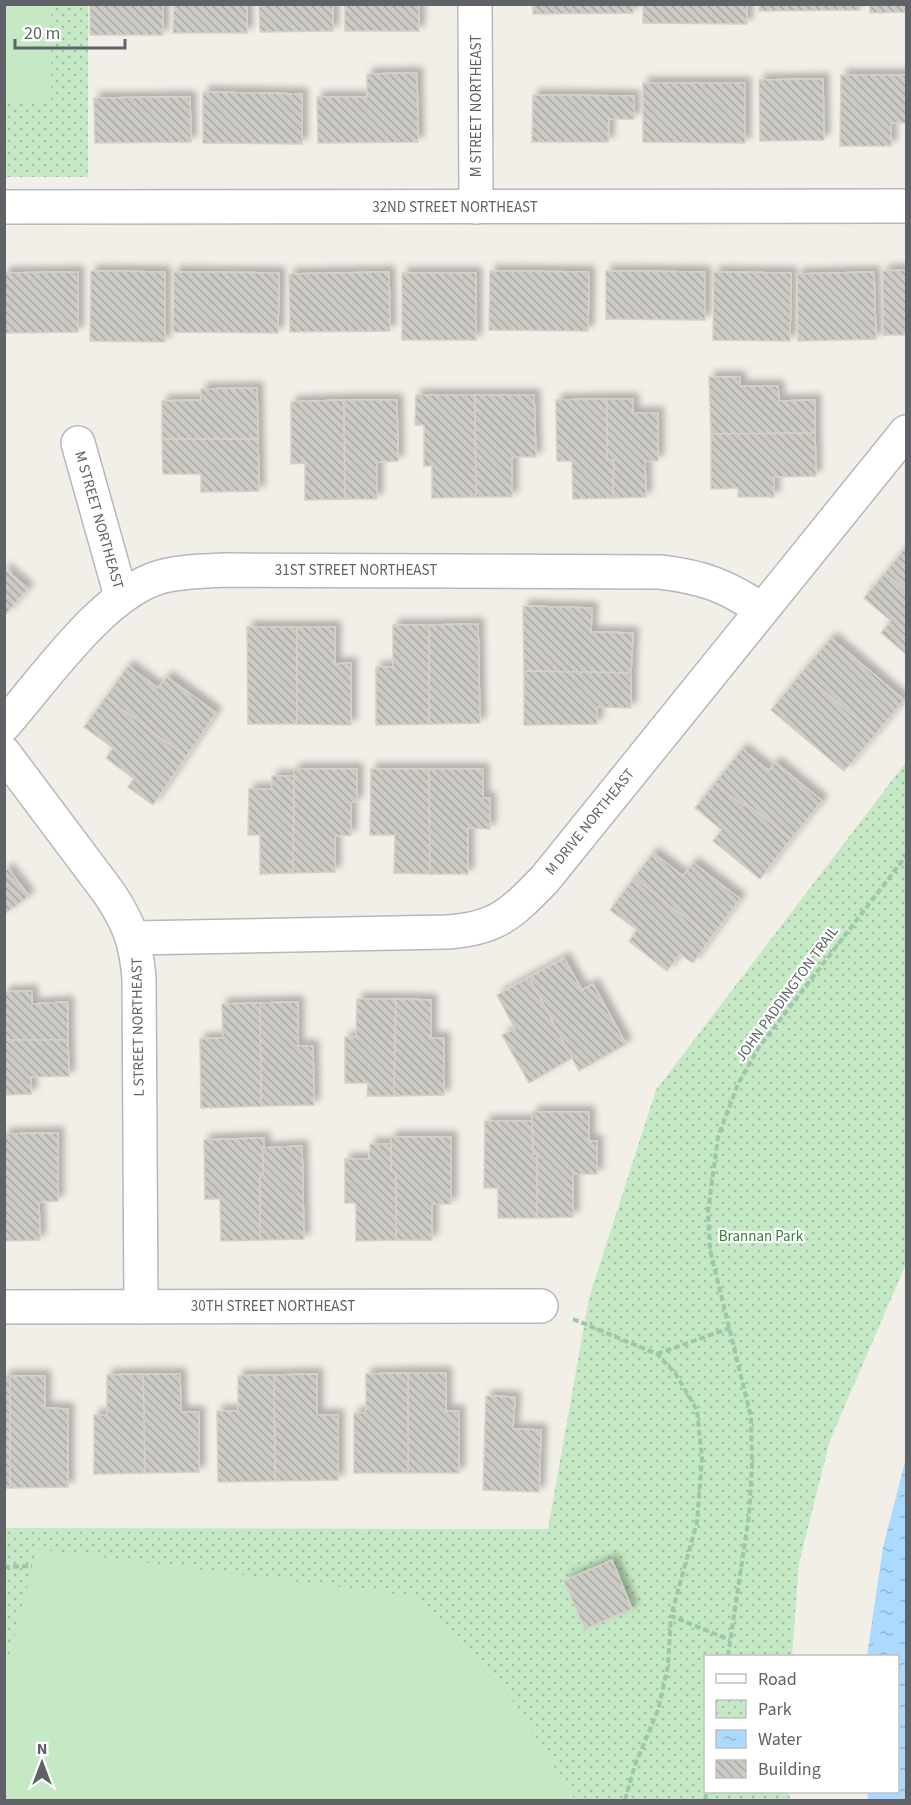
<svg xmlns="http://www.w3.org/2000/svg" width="911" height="1805" viewBox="0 0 911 1805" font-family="'Source Sans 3',sans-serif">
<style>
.park{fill:url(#park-dots)}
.pitch{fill:#c5e8c5}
.water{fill:url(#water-ripples)}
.building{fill:url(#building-back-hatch);stroke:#d6d1c6;stroke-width:1.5;filter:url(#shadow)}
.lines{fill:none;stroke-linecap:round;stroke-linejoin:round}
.minor-casing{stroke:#b5b8bc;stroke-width:36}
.path{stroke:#9cc7a9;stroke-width:4;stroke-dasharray:6 3;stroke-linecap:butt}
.minor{stroke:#fff;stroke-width:33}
.labels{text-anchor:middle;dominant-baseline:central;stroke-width:4.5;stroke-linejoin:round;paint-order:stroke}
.street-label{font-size:15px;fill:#5f6368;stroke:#fff}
.park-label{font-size:15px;fill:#348238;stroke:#fff}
</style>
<defs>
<pattern id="park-dots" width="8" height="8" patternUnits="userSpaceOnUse" patternTransform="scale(1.5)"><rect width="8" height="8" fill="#c5e8c5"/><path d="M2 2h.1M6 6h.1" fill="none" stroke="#a3c0a4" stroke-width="1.8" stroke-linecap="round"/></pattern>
<pattern id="water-ripples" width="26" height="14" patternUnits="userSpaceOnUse" patternTransform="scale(1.5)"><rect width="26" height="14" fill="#aadaff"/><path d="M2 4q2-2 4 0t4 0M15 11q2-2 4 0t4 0" fill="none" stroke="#8eb4d2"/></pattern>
<pattern id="building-back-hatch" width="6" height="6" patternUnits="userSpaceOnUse" patternTransform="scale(1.5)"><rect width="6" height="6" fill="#cccac5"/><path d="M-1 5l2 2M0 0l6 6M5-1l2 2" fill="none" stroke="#a9a8a4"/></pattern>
<filter id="shadow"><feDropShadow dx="5.5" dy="-5.5" stdDeviation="3" flood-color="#0004"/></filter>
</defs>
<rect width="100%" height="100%" fill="#f1efe8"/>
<g class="park">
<polygon points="4,5 88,5 88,177 5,177"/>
<polygon points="906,762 906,1264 830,1440 799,1563 792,1656 706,1656 706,1792 789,1792 790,1800 5,1800 5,1528 548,1529 589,1298 656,1090"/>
</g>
<g class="pitch">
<polygon points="4,5 51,5 51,100 5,100"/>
<polygon points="37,1549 410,1596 511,1698 575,1800 5,1800 5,1672"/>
</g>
<polygon class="water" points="906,1458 906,1800 868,1800 867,1792 898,1792 898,1656 867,1656 883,1547"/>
<g class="building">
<rect x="90" y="4" width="73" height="31"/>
<polygon points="174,4 247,4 247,33 173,33"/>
<polygon points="259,4 333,4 333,31 260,32"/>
<rect x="345" y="4" width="74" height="27"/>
<polygon points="533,4 633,4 633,13 533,14"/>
<polygon points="643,4 747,4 747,24 643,23"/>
<polygon points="759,4 860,4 860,10 759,11"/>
<polygon points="870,4 906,4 906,12 870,13"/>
<polygon points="417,73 418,142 318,143 317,97 367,97 367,74"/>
<polygon points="841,75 906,75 906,123 891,123 891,146 840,146"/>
<polygon points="823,79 824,140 760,141 759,80"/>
<polygon points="643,83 745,83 745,143 643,142"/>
<polygon points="203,92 302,94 302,144 203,143"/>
<polygon points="533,95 634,96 634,119 609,119 608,142 532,142"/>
<polygon points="190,97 191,142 95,143 94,98"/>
<polygon points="906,270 906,335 883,335 883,271"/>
<polygon points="91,271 165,272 165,342 90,341"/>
<polygon points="490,271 589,272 588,331 489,330"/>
<polygon points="606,271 705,272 705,320 606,319"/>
<polygon points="78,272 78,332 4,333 4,273"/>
<polygon points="174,272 279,273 278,333 173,332"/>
<polygon points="389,272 390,331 290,332 289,274"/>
<polygon points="714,272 791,273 790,341 713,340"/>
<polygon points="874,272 876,339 798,341 797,274"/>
<rect x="402" y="273" width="74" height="67"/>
<polygon points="709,377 740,377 740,386 778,386 779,401 815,400 815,433 711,434"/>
<polygon points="257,388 258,439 162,439 162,401 201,400 201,389"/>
<polygon points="416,395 475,395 476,497 432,498 432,466 424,466 424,425 415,425"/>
<polygon points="475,395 534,395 536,457 512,457 512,497 476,497"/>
<polygon points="607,399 607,460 614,460 613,498 573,499 572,461 557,461 556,400"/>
<polygon points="607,399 633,399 633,413 658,413 658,461 645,461 646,497 613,498 614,460 607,460"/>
<polygon points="344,400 345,499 305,500 305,463 291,464 291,402"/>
<polygon points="344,400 397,400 398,461 377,462 377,499 345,499"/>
<polygon points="815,433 816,476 774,477 774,497 738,497 738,488 711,489 711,434"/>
<polygon points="162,439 258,439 259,491 201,492 201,474 163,474"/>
<polygon points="906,547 906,590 885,573"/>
<polygon points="4,568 28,589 4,616"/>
<polygon points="885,573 906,590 906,654 881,633 891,621 864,598"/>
<polygon points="523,606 592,608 591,632 633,633 631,673 524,671"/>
<polygon points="478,624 480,723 429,724 429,625"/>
<polygon points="393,625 429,625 429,724 376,725 376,667 393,667"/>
<polygon points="247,627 297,627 297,724 248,724"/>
<polygon points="297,627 335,627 335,664 351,663 351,725 297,724"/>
<polygon points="831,638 904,700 875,735 802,672"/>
<polygon points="128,666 158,688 167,677 216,713 186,757 106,697"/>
<polygon points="524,671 631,673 631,708 597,707 597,724 524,725"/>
<polygon points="802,672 875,735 844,771 771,710"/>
<polygon points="106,697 186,757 153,805 128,787 134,779 106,758 113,748 84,727"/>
<polygon points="742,749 769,771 775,762 822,801 791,839 746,803 744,806 715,783"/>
<polygon points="294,769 357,769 357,802 351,802 351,835 335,836 335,872 293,873"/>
<polygon points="371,769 429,769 430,874 394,873 395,835 370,835"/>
<polygon points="429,769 483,769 483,798 490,798 490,829 468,828 468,874 430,874"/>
<polygon points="272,776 294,776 293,873 260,874 260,835 248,835 249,789 272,789"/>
<polygon points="715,783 744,806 746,803 791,839 760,879 713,841 722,830 695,808"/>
<polygon points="653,853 683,876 693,863 740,899 711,938 634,878"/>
<polygon points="8,869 29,896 4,914 4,871"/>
<polygon points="634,878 711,938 693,963 680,954 667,971 629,941 637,930 610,910"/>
<polygon points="564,958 582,990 593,984 626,1044 579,1071 529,977"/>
<polygon points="529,977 572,1058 529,1083 502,1035 515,1029 497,995"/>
<polygon points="32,991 32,1004 68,1002 68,1040 4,1040 4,992"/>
<polygon points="357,999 396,999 394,1096 367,1096 368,1083 345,1083 345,1037 356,1037"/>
<polygon points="396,999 431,1000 431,1038 444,1038 444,1095 394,1096"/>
<polygon points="298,1002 298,1046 313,1046 314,1105 261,1106 260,1003"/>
<polygon points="260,1003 261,1106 201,1108 200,1039 223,1038 222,1004"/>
<polygon points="4,1040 68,1040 69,1076 31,1077 31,1094 4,1095"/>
<polygon points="532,1112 589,1112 589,1141 597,1141 597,1174 573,1174 573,1217 537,1218 537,1154 533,1154"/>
<polygon points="485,1121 532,1121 533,1154 537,1154 537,1218 498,1218 498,1188 484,1188"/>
<polygon points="58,1133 58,1201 39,1202 40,1240 4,1241 4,1134"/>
<polygon points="391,1137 451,1137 451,1204 432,1204 432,1240 396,1240 396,1172 391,1171"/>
<polygon points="264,1138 263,1174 260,1174 260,1240 221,1241 220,1199 205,1199 204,1140"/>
<polygon points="370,1144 391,1144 391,1171 396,1172 396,1240 356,1241 356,1203 345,1203 345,1159 369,1159"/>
<polygon points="302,1146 304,1239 260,1240 260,1174 263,1174 263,1148"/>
<polygon points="408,1373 446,1373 446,1411 459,1411 459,1473 408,1473"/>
<polygon points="408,1373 408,1473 354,1473 354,1413 366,1413 366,1374"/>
<polygon points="143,1374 180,1374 181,1412 199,1412 199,1472 145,1473"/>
<polygon points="143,1374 145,1473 94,1474 94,1415 107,1415 107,1375"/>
<polygon points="317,1374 317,1415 338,1415 338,1480 275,1481 274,1375"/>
<polygon points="274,1375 275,1481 218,1482 217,1411 238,1411 238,1376"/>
<rect x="4" y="1376" width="6" height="112"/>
<polygon points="10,1376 45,1376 45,1408 68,1409 68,1487 10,1488"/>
<polygon points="486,1396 515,1397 513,1429 541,1430 539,1492 483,1490"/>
<polygon points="612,1560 632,1609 585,1629 564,1581"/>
</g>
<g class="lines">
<g class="minor-casing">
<g id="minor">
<polyline points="475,4 476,207"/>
<polyline points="4,207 906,206"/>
<polyline points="78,443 121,596"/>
<path d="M 4,725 C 44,680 102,594 160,577 C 181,571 203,571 224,570 L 660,572 C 703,577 727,586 762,610"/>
<path d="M 4,753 L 109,893 C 129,923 136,942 139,978 L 141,1307"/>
<path d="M 134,938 L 447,932 C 497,929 512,913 545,879 L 906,432"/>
<polyline points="4,1307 541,1306"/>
</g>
</g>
<g class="path">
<polyline points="573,1319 657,1354 675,1373 697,1410 702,1458 697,1522 671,1616 730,1640"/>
<polyline points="657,1354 730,1328"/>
<polyline points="4,1567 32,1566"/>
<polyline points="728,1656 749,1515 752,1467 751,1417 710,1250 708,1212 718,1137 738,1084 759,1047 906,856"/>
<polyline points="625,1800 635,1765 658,1710 668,1666 671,1616"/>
<polyline points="705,1800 707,1792"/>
</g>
<use href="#minor" class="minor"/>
</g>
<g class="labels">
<g class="street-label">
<text transform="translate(476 106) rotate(-90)">M STREET NORTHEAST</text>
<text x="455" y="207">32ND STREET NORTHEAST</text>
<text transform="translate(99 520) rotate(74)">M STREET NORTHEAST</text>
<text x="356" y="570">31ST STREET NORTHEAST</text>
<text transform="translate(590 822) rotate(-51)">M DRIVE NORTHEAST</text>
<text transform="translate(787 994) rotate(-54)">JOHN PADDINGTON TRAIL</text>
<text transform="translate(138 1027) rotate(-91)">L STREET NORTHEAST</text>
<text x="273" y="1306">30TH STREET NORTHEAST</text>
</g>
<g class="park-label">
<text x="761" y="1236">Brannan Park</text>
</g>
</g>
<rect width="911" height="1805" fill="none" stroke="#5f6368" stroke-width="12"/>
<rect x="704" y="1655" width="195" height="138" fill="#ffffff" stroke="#bfc1c3" stroke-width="1.5"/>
<rect x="716" y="1674" width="30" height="9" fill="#ffffff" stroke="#bfc1c3" stroke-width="1.5"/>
<text x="758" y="1685" font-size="18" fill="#5f6368">Road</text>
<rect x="716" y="1700" width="30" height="18" fill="url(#park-dots)" stroke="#bfc1c3" stroke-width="1.5"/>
<text x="758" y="1715" font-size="18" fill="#5f6368">Park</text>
<rect x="716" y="1730" width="30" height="18" fill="url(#water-ripples)" stroke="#bfc1c3" stroke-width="1.5"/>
<text x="758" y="1745" font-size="18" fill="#5f6368">Water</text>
<rect x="716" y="1760" width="30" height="18" fill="url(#building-back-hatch)" stroke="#bfc1c3" stroke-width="1.5"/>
<text x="758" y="1775" font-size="18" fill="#5f6368">Building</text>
<g transform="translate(42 1763)" stroke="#ffffff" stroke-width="4.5" paint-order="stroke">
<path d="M0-4.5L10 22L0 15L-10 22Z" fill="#5f6368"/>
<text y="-9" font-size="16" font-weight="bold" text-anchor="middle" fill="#5f6368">N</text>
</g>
<path d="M15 39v9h110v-9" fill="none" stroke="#5f6368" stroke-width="3"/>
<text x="24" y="39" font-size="18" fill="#5f6368" stroke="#ffffff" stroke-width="4.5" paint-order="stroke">20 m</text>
</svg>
